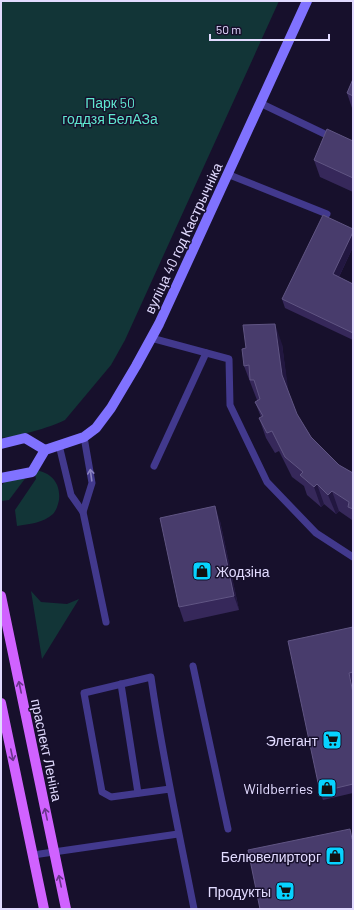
<svg xmlns="http://www.w3.org/2000/svg" width="354" height="910" viewBox="0 0 354 910" font-family="Barlow,sans-serif">
<style>
.green{fill:#123537}
.lines{fill:none;stroke-linecap:round;stroke-linejoin:round}
.lane{stroke:#42398d;stroke-width:7}
.secondary{stroke:#8072ff;stroke-width:10}
.primary{stroke:#d062ff;stroke-width:10}
.wall{fill:#36285a}
.shaded-wall{fill:#221740}
.building{fill:#483c6c;stroke:#605583}
.oneway{stroke:#8a82c0}
.oneway2{stroke:#6a358b}
.labels{text-anchor:middle;dominant-baseline:central;stroke-width:3;stroke-linejoin:round;paint-order:stroke}
.park-label{font-size:14px;fill:#5fe7cf;stroke:#17102c}
.street-label{font-size:14px;fill:#e2dbff;stroke:#17102c}
.poi-label{font-size:14px;fill:#e2dbff;stroke:#17102c;text-anchor:end}
</style>
<rect width="100%" height="100%" fill="#17102c"/>
<g class="green">
<path d="M 1,1 L 279,1 L 125,340 L 111,365 L 65,420 C 49,428 19,436 1,438 Z"/>
<path d="M 34,470 C 51,472 61,483 59,500 C 58,505 56,511 53,514 C 43,523 29,524 17,526 L 15,510 L 36,479 Z"/>
<polygon points="13,473 27,476 9,500 1,501 1,486"/>
<polygon points="31,591 41,602 67,604 79,599 42,659"/>
</g>
<g class="lines">
<g class="lane">
<polyline points="260,103 333,138"/>
<polyline points="227,174 327,214"/>
<polyline points="151,338 229,359 230,405 267,482 316,533 353,557"/>
<polyline points="59,445 71,495 83,512 106,622"/>
<polyline points="154,466 206,353"/>
<polyline points="83,512 92,483 84,437"/>
<polyline points="193,666 228,829"/>
<polyline points="121,684 138,793"/>
<path d="M 170,789 L 111,797 L 102,792 L 84,693 L 151,677 C 162,755 179,832 194,909"/>
<polyline points="33,855 178,834"/>
</g>
<g class="secondary">
<polyline points="1,444 25,438 45,450"/>
<polyline points="1,478 32,472 45,450 84,437 96,428 111,408 136,366 159,324 307,1"/>
</g>
<g class="primary">
<polyline points="1,596 66,909"/>
<polyline points="1,703 44,909"/>
</g>
</g>
<g class="wall">
<polygon points="353,79 353,111 347,93"/>
<polygon points="353,141 353,192 320,177 314,160"/>
<polygon points="353,229 353,247 339,277 353,284 353,340 285,308 282,299"/>
<polygon points="282,344 288,392 297,414 311,437 339,465 353,473 353,522 352,520 339,511 336,514 324,504 321,507 307,495 304,486 292,477 279,451 275,453 266,438 259,418 261,417 255,402 258,400 257,400 244,366 246,348"/>
<polygon points="220,521 239,610 184,622 179,607"/>
<polygon points="353,627 353,681 352,682 353,687 353,793 323,800 320,792"/>
</g>
<g class="shaded-wall">
<polygon points="353,232 353,247 336,283 333,274"/>
<polygon points="275,324 282,344 289,395 282,375"/>
<polygon points="317,484 324,504 321,507 314,487"/>
<polygon points="332,491 339,511 336,514 328,495"/>
<polygon points="215,506 220,521 239,610 234,596"/>
<polygon points="349,673 352,682 353,687 353,693"/>
</g>
<g class="building">
<polygon points="353,79 353,96 347,93"/>
<polygon points="327,129 353,141 353,178 314,160"/>
<polygon points="323,215 353,229 353,232 333,274 353,284 353,333 282,299"/>
<polygon points="275,324 282,375 297,414 311,437 339,465 353,473 353,509 348,507 349,502 332,491 328,495 317,484 314,487 300,475 303,472 285,457 272,431 267,433 259,418 263,416 255,402 260,399 254,380 250,380 249,365 244,366 242,349 246,348 243,325"/>
<polygon points="215,506 234,596 179,607 160,518"/>
<polygon points="353,627 353,672 349,673 353,693 353,784 320,792 288,641"/>
<polygon points="350,829 352,839 353,839 353,909 260,909 248,850"/>
</g>
<defs><path id="oneway-shaft" d="M-6 0H5M1.5-3L5.5 0L1.5 3" fill="none" stroke-width="1.6" stroke-linecap="round" stroke-linejoin="round"/></defs>
<use class="oneway" href="#oneway-shaft" transform="translate(91 475) rotate(-98)"/>
<g class="oneway2">
<use href="#oneway-shaft" transform="translate(20 687) rotate(-102)"/>
<use href="#oneway-shaft" transform="translate(12 755) rotate(78)"/>
<use href="#oneway-shaft" transform="translate(46 814) rotate(-102)"/>
<use href="#oneway-shaft" transform="translate(60 881) rotate(-102)"/>
</g>
<defs>
<g id="shop-square" transform="scale(1)"><rect x="-9" y="-9" width="18" height="18" rx="4" fill="#07d3ff" stroke="#17102c"/><path d="M-5-2.5h2.3a2.7 3.5 0 0 1 5.4 0H5L5.5 6h-11ZM-1.5-2.5h3a1.5 2.3 0 0 0-3 0Z" fill="#111"/></g>
<g id="supermarket-square" transform="scale(1)"><rect x="-9" y="-9" width="18" height="18" rx="4" fill="#07d3ff" stroke="#17102c"/><path d="M-6-5.5h2.5l.6 2H6L4.5 2H-2.5L-4.4-4H-6ZM-1.5 3.2a1.3 1.3 0 1 0 .1 0ZM3 3.2a1.3 1.3 0 1 0 .1 0Z" fill="#111"/></g>
</defs>
<g fill-rule="evenodd">
<use href="#shop-square" x="202" y="571"/>
<use href="#supermarket-square" x="332" y="740"/>
<use href="#shop-square" x="327" y="788"/>
<use href="#shop-square" x="335" y="856"/>
<use href="#supermarket-square" x="285" y="891"/>
</g>
<g class="labels">
<g class="park-label">
<text x="110" y="102">Парк 50<tspan x="110" dy="16">годдзя БелАЗа</tspan></text>
</g>
<g class="street-label">
<text transform="translate(183 238) rotate(-65)">вуліца 40 год Кастрычніка</text>
<text transform="translate(47 750) rotate(78)">праспект Леніна</text>
</g>
<g class="poi-label">
<text x="216" y="571" text-anchor="start">Жодзіна</text>
<text x="318" y="740">Элегант</text>
<text x="313" y="788">Wildberries</text>
<text x="321" y="856">Белювелирторг</text>
<text x="271" y="891">Продукты</text>
</g>
</g>
<rect width="354" height="910" fill="none" stroke="#e2dbff" stroke-width="4"/>
<path d="M210 34v6h119v-6" fill="none" stroke="#e2dbff" stroke-width="2"/>
<text x="216" y="34" font-size="12" fill="#e2dbff" stroke="#17102c" stroke-width="3" paint-order="stroke">50 m</text>
</svg>
